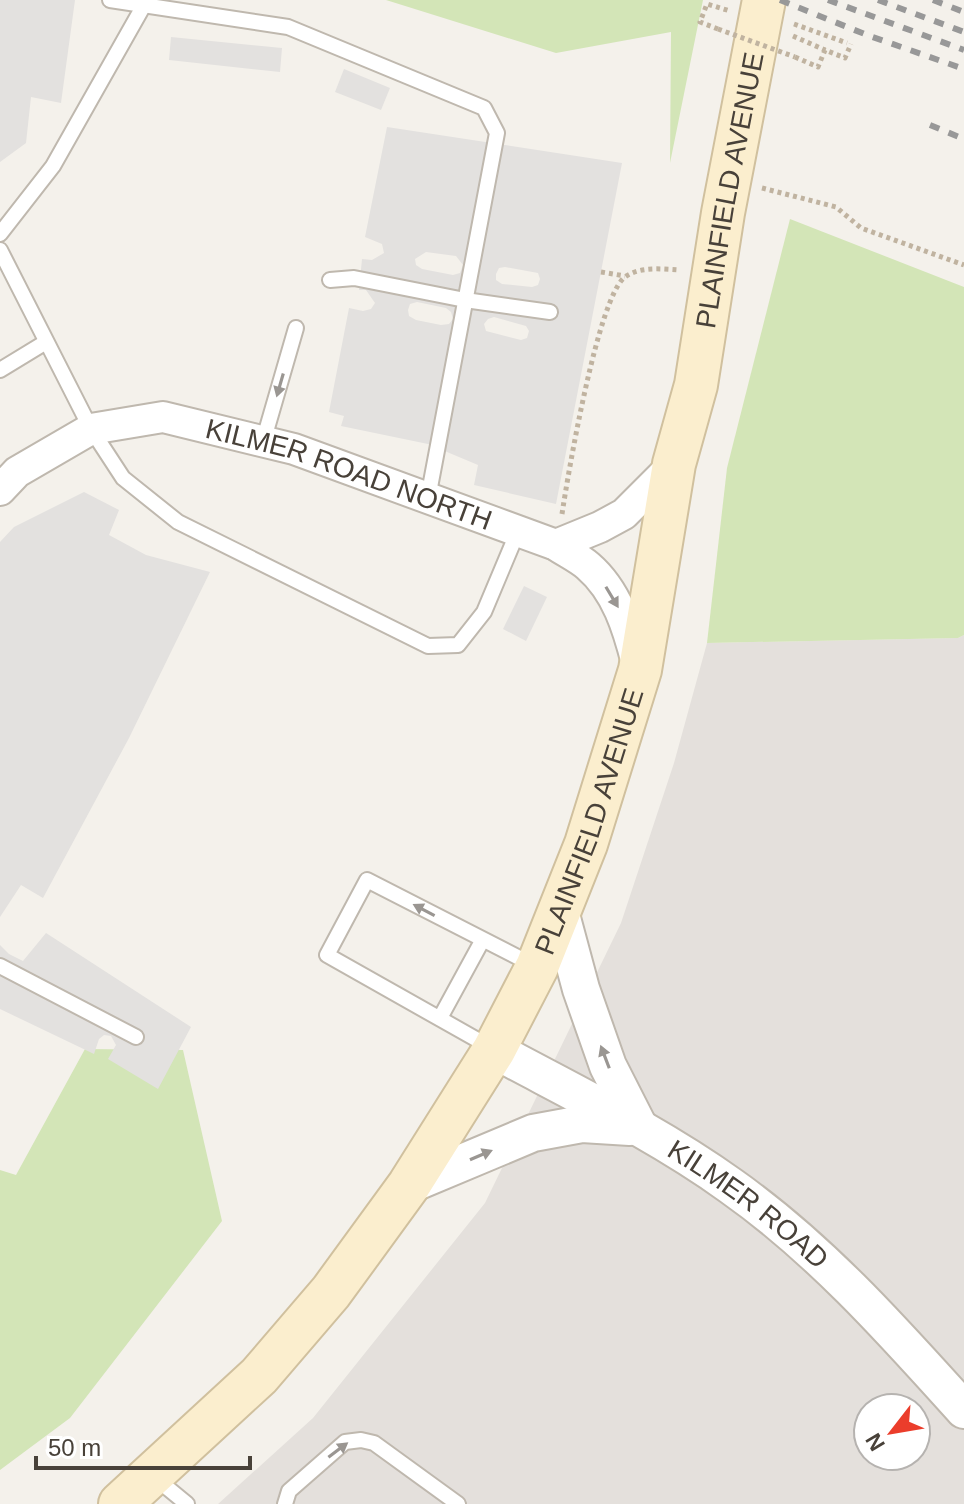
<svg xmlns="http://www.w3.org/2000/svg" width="964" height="1504" viewBox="0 0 964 1504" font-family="Helvetica,sans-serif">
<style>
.industrial{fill:#e4e0dc;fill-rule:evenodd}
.green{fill:#d3e5b7}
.parking{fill:#e3e1df;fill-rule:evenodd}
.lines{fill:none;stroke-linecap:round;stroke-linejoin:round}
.service-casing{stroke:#bfb8ae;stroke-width:18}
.minor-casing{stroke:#bfb8ae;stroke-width:34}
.tertiary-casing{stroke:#bfb8ae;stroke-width:40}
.secondary-casing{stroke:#d0c09e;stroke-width:46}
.path{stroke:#c0b3a0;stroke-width:5;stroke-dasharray:4 4;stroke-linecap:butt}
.service{stroke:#fff;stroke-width:14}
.minor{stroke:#fff;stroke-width:30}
.tertiary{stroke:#fff;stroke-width:36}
.secondary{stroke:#fbeece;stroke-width:42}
.rail{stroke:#989898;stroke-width:6;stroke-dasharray:10 10;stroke-linecap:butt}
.path-bridge{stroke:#c0b3a0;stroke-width:5;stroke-dasharray:4 4;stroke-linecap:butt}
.oneway{fill:#9a9692}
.labels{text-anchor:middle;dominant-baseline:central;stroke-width:6;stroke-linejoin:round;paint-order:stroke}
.street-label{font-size:28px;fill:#484139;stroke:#fff}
</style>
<rect width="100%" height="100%" fill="#f4f1eb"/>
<path class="industrial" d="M 964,635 L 964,1504 L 218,1504 L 313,1418 L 485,1203 L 621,923 L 674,763 L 707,643 L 958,638 ZM 868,1408 L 916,1408 L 916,1456 L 868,1456 Z"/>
<g class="green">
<polygon points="386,0 703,0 670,163 671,32 556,53"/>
<polygon points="790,219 964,287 964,635 958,638 707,643 727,468"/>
<polygon points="85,1049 183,1050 222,1221 70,1418 0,1470 0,1170 16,1175"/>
</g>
<g class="parking">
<polygon points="0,0 75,0 61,103 31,97 26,143 0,162"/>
<polygon points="171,37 282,48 280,72 169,60"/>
<polygon points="344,69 390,88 381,110 335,92"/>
<path d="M 387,127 L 622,163 L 556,504 L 474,485 L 478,465 L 428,444 L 341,426 L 344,416 L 329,412 L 349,308 L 363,311 L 371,309 L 375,303 L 366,290 L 359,290 L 362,259 L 372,260 L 384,253 L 382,244 L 365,237 ZM 426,252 L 456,256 L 463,265 L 460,273 L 453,275 L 422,269 L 416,265 L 415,259 ZM 505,267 L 538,273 L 540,279 L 538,285 L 532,287 L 502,284 L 496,280 L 496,274 L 499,268 ZM 417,302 L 446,308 L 451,312 L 453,319 L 449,324 L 441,325 L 416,320 L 409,316 L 408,310 L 410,304 ZM 494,317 L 526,326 L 529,331 L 527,338 L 521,340 L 486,331 L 484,324 L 488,319 Z"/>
<polygon points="84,492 119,510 109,535 146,555 210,572 129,738 43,898 21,885 0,917 0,542 14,527"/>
<polygon points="524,586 547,597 526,641 503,629"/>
<polygon points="46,933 191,1027 158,1089 108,1059 116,1045 111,1036 104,1035 99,1039 94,1054 0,1009 0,945 9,954 23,961"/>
</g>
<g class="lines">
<g class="service-casing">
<g id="service">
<polyline points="110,0 288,27 484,108 497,133 428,498"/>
<polyline points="0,234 53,166 144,5"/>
<polyline points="0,250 91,429 123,478 178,522 428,646 458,645 484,612 518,531"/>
<polyline points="330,280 354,278 465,300 550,312"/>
<polyline points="0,370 46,342"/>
<polyline points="263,442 296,328"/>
<polyline points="0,966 136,1037"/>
<polyline points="440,1018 482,941"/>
<polyline points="490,1047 327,955 367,880 533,965"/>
<polyline points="153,1476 187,1504"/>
<polyline points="285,1504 289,1491 345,1442 361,1440 374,1443 458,1504"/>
</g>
</g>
<g class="minor-casing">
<g id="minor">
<path id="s1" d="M 0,490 L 17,472 L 91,429 L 163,417 L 294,449 L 556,545 C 566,552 579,558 588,566 C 617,591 628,628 637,663"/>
<polyline points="556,545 600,527 624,514 674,464"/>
</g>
</g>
<g class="tertiary-casing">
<g id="tertiary">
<polyline points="560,911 581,989 608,1066 639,1127"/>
<path id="s2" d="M 494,1050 C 574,1093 657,1133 731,1186 C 819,1248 892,1330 964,1410"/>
<polyline points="409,1185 533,1133 582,1124 630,1127"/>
</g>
</g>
<g class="secondary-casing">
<g id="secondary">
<path id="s3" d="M 120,1504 L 259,1376 L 331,1292 L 409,1185 L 494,1050 L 537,967 L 586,844 L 640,670 L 674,464 L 696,385 L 723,213 L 764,0"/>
</g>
</g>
<g class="path">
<polyline points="794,24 847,43"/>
<polyline points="718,29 700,22 707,4 730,11"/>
<polyline points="793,36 825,50"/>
<polyline points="795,57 818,67 825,50 845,58 851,44"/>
<polyline points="762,188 836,207 861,228 964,265"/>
<polyline points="601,272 625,276"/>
<path d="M 562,514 C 568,474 598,297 625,277 C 640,266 662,269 679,270"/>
</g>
<use href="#service" class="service"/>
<use href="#minor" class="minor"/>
<use href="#tertiary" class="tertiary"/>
<use href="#secondary" class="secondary"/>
<g class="rail">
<polyline points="780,0 867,35 964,69"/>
<polyline points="828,0 964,50"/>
<polyline points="878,0 964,32"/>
<polyline points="933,0 964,12"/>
<polyline points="930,125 964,139"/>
</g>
<polyline class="path-bridge" points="718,29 795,57"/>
</g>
<defs><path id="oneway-solid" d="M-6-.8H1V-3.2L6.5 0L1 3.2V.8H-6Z" transform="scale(2)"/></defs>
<g class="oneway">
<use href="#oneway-solid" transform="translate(280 385) rotate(106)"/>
<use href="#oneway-solid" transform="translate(612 597) rotate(59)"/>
<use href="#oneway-solid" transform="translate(424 910) rotate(-152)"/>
<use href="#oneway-solid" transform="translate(605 1057) rotate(-111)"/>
<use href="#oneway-solid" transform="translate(481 1155) rotate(-23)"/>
<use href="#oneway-solid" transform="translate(338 1450) rotate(-37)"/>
</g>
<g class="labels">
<g class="street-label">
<text stroke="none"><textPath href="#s3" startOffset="1488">PLAINFIELD AVENUE</textPath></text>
<text stroke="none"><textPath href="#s1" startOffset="378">KILMER ROAD NORTH</textPath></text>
<text stroke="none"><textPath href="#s3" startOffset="840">PLAINFIELD AVENUE</textPath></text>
<text stroke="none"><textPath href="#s2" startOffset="298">KILMER ROAD</textPath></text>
</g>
</g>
<g transform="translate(892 1432) rotate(239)"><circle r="38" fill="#ffffff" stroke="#b6b3b0" stroke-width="2"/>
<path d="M0-6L14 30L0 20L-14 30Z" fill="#eb3d2b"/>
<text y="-12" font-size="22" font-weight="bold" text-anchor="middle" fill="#484139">N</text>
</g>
<path d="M36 1456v12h214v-12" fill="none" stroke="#484139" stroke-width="4"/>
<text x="48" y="1456" font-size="24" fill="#484139" stroke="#ffffff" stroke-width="6" paint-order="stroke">50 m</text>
</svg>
